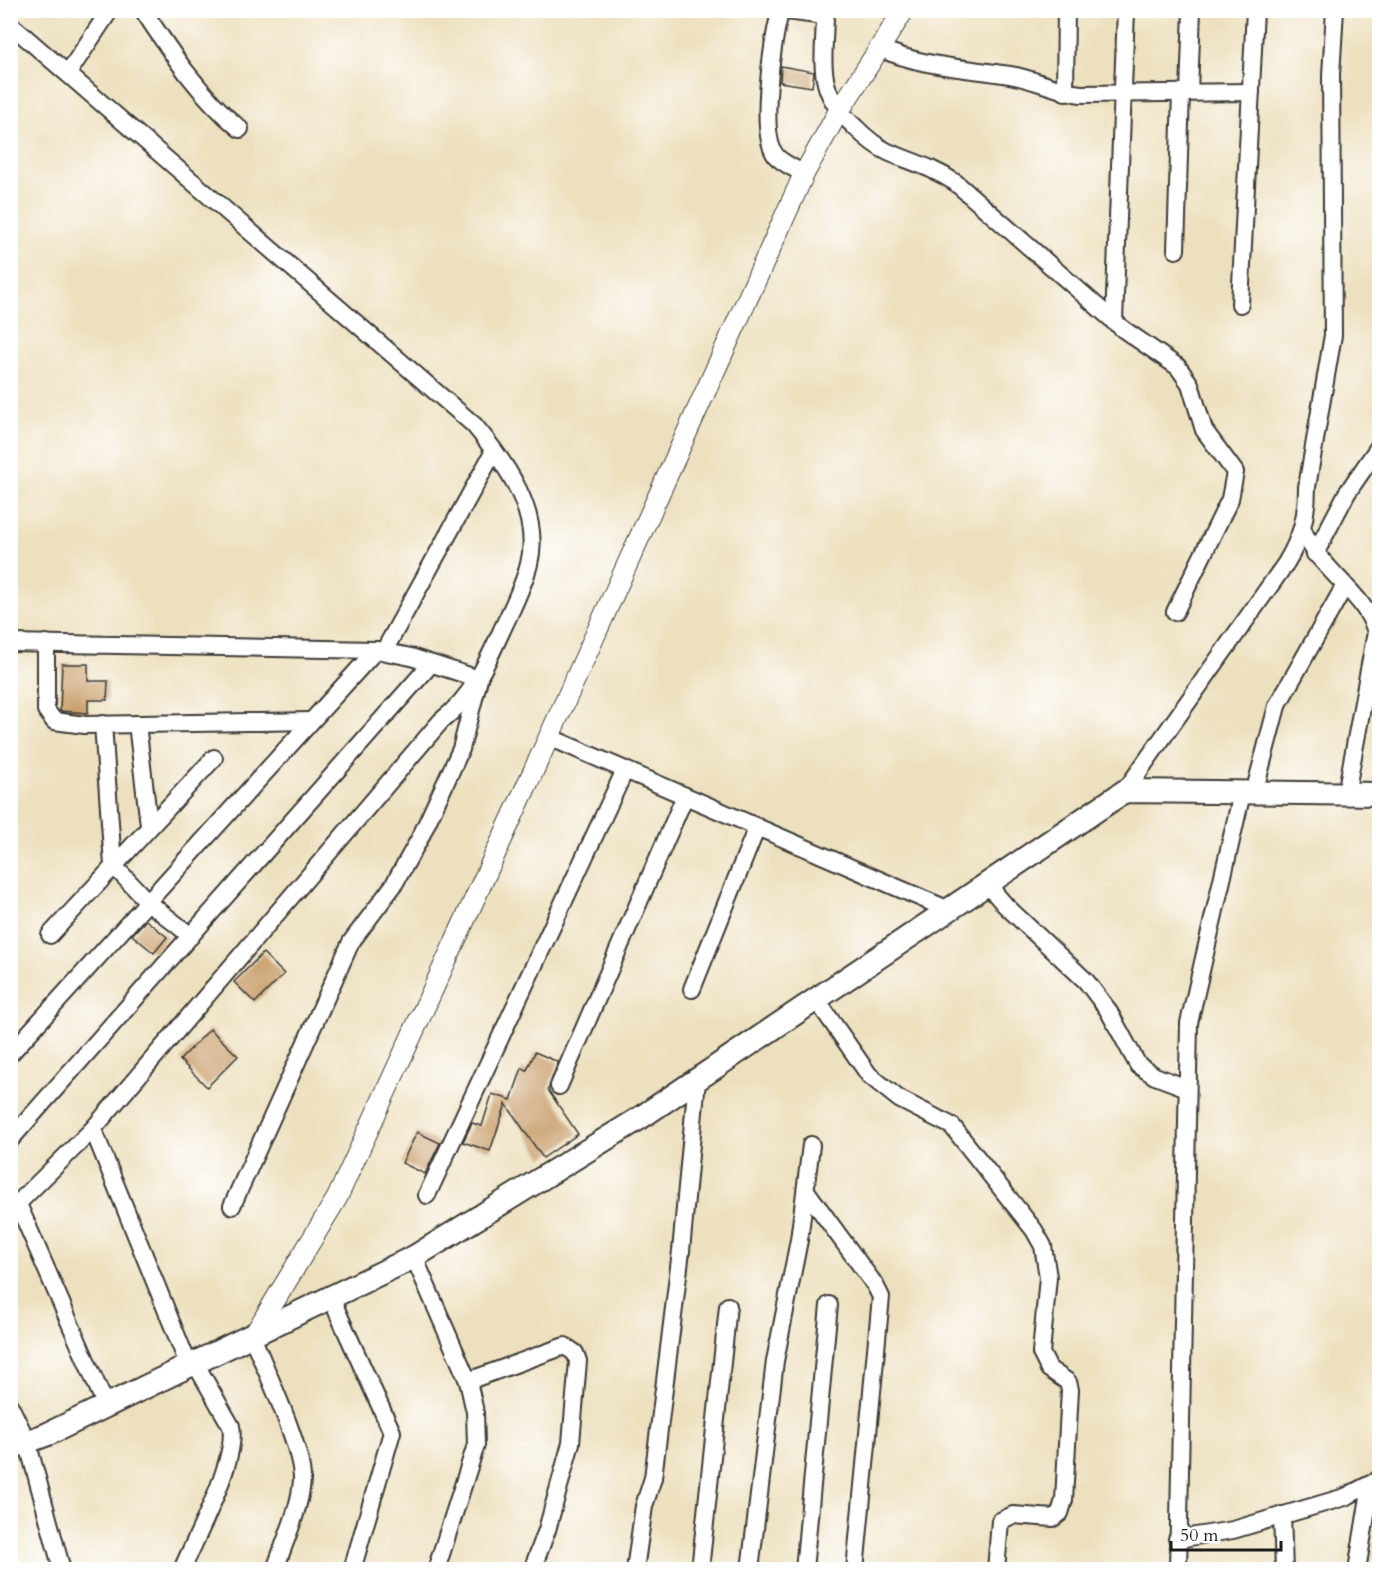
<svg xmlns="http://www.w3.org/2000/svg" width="1390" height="1580" viewBox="0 0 1390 1580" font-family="Cardo,serif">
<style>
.building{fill:#c79c68}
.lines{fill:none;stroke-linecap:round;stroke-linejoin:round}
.minor-casing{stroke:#3b3934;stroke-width:20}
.tertiary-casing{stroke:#3b3934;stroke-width:22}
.secondary-casing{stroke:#3b3934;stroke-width:26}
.minor{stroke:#fff;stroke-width:16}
.tertiary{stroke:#fff;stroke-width:20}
.secondary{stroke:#fff;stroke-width:22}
</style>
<rect width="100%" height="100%" fill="#fff"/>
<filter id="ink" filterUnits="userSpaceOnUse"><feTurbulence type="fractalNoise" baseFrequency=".0167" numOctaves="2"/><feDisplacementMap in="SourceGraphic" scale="12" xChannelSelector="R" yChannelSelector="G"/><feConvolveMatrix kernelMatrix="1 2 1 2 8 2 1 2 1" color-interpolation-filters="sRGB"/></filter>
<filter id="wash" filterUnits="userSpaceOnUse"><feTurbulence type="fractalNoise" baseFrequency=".008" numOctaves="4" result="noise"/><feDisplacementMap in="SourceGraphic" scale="24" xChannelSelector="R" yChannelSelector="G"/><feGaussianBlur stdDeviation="1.35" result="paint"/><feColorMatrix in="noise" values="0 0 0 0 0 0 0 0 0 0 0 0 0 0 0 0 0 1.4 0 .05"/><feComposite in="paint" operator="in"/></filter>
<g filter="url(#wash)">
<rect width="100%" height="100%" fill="#ede0be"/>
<g id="blocks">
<g class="building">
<polygon points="781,66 814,72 812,87 780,82"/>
<polygon points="62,664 88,664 88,681 108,681 107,700 88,700 88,713 60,711"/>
<polygon points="146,920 167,937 154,953 132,935"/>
<polygon points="263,953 284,974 255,1003 234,982"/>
<polygon points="210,1029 238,1056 207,1087 180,1060"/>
<polygon points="535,1052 558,1062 548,1090 578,1134 543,1158 506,1104 490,1151 463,1142 472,1123 482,1126 492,1094 511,1100 522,1068 527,1070"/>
<polygon points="417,1132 440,1143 425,1174 402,1163"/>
</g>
</g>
</g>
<g filter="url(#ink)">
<use href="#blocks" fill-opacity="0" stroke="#3b3934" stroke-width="1.5"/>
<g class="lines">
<g class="minor-casing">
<g id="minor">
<path d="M 143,10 C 171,53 200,96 240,129"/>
<polyline points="779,10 825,16"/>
<path d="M 828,10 L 825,16 C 824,65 815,91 855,127 C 865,137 875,146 888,152 C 912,162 934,168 956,183 L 1123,329 L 1178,367 L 1190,384 L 1204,430 L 1235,472 L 1230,499 L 1175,612"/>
<path d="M 780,12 C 773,40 758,133 776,156 C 782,163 796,169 804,174"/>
<path d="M 10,24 L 474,425 C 505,462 542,513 529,564 C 523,588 511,610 501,632 C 485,667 472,697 441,721 L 93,1129 L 10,1211"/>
<path d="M 879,48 C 922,67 965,68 1010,75 C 1035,79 1056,91 1081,94 L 1251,92"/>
<polyline points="68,73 110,10"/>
<polyline points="1065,92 1066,10"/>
<polyline points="1189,92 1192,10"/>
<polyline points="1176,250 1181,92"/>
<polyline points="1240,304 1255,10"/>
<polyline points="1114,322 1126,10"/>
<path d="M 1303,530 C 1319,570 1365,593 1376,632 L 1346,794"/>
<polyline points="1315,554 1347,493 1380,445"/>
<polyline points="10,643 376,650 411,657 479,679 461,749 420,838 393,886 351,942 232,1206"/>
<polyline points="46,643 46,710 54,721 85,725 311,721"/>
<polyline points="384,651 494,451"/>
<polyline points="103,724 113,865 148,902 191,936"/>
<polyline points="137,724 149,825"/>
<polyline points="549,737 949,910"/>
<path d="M 1125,791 L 1286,563 C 1301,538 1307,517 1307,487 L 1333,335 L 1331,75 L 1335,10"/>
<polyline points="1254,793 1277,706 1344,587"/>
<polyline points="987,884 1005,905 1086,981 1108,1010 1138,1065 1155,1076 1187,1088"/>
<polyline points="50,935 214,758"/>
<polyline points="692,989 757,827"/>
<polyline points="816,999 869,1075 899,1099 952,1126 1034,1230 1043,1246 1048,1277 1041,1353 1049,1369 1068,1382 1070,1390 1064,1500 1060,1513 1053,1518 1013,1515 1000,1521 996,1570"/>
<polyline points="10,1054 376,650"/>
<polyline points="559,1086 685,796"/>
<polyline points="93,1129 189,1366"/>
<polyline points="10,1140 431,664"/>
<polyline points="807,1192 875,1285 881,1297 855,1570"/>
<polyline points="427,1195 625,770"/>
<polyline points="18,1204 106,1406"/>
<polyline points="414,1257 468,1381 475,1412 476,1445 436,1570"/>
<polyline points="331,1298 392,1432 352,1570"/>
<path d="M 252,1336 C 265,1369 303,1448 302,1480 C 300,1510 284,1542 275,1570"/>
<polyline points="468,1381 559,1348 565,1346 575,1353 578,1361 571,1443 547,1530 532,1570"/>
<polyline points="10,1406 27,1441 62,1570"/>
<polyline points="1282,1515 1284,1570"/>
<polyline points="1177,1539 1233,1530 1345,1497 1380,1479"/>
<path d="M 182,1570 C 196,1536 238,1460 231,1426 L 195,1363"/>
<polyline points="635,1570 644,1506 653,1478 681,1251 697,1080"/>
<polyline points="700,1570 728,1306"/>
<polyline points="750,1570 775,1361 799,1240 811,1145"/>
<polyline points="804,1570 829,1305"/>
<polyline points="1178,1570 1189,1023 1242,793"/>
<polyline points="1357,1570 1371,1485"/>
</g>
</g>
<g class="tertiary-casing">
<polyline id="tertiary" points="254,1335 337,1198 549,737 804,174 836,116 904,10"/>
</g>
<g class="secondary-casing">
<polyline id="secondary" points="10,1448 48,1434 414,1257 640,1118 1125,791 1380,794"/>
</g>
<use href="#minor" class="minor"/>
<use href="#tertiary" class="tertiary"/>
<use href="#secondary" class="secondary"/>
</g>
</g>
<rect width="1390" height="1580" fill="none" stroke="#fff" stroke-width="36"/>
<path d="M1171 1541v9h110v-9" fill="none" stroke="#1c1c1c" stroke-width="3"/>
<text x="1180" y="1541" font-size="18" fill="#1c1c1c" stroke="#ffffff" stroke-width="4.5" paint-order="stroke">50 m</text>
</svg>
